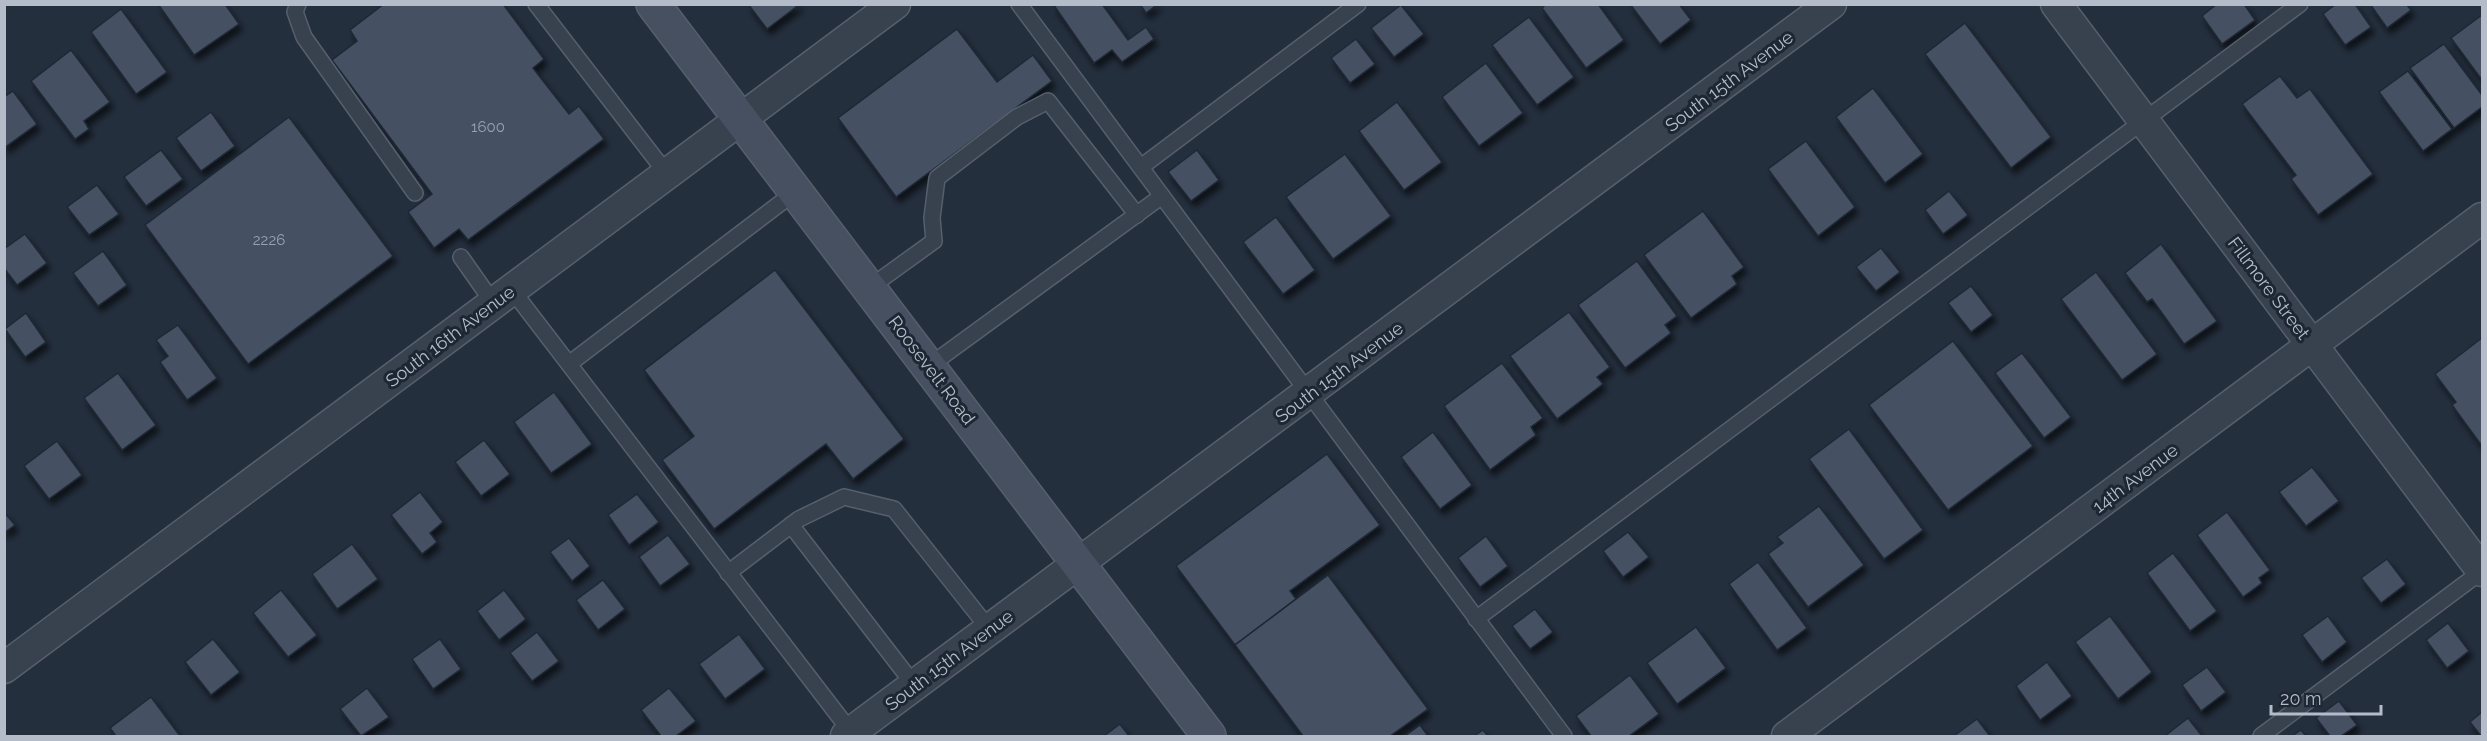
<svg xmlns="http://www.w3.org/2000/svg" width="2487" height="741" viewBox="0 0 2487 741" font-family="Raleway,sans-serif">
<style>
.building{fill:#455162;stroke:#1f2835;stroke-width:1.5;filter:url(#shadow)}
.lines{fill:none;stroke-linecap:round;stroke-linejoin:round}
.lane-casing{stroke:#565f6c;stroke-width:18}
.street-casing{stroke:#565f6c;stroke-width:33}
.secondary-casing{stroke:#565f6c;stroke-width:36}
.lane{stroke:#38414e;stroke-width:15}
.street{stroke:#38414e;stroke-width:30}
.secondary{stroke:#465061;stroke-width:33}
.labels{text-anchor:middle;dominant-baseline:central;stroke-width:6;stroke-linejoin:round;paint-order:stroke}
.number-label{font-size:15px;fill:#98a1af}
.street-label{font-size:18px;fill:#b4bcc9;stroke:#1d2633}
</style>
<defs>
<filter id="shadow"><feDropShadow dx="3.5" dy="6" stdDeviation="3" flood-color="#0009"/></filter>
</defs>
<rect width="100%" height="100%" fill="#242f3e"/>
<g class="building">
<polygon points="158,4 225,4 239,24 194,55"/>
<polygon points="384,4 503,4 544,59 533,68 569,114 579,106 604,139 468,240 459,229 434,248 408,212 432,194 332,60 357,41 350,30"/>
<polygon points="748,4 800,4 767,29"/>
<polygon points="1053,4 1102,4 1128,40 1146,27 1154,39 1122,62 1112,50 1094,63"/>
<polygon points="1140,4 1158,4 1146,13"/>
<polygon points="1546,4 1598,4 1624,40 1586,68 1542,8"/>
<polygon points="1630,4 1679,4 1691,20 1660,44"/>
<polygon points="2217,4 2244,4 2255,20 2222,44 2202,16"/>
<polygon points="2336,4 2355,4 2371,27 2345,45 2323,14"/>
<polygon points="2370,4 2406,4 2411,10 2387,28"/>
<polygon points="1401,5 1424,34 1394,57 1371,28"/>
<polygon points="121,9 167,72 136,94 91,32"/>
<polygon points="2482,15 2482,80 2451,38"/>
<polygon points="1529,17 1574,77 1537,105 1492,45"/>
<polygon points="1965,23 2051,137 2011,168 1925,54"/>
<polygon points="957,29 997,82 1033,55 1052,81 896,197 838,118"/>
<polygon points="1356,39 1375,64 1350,83 1331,58"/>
<polygon points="2444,44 2482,95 2482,107 2454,128 2410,68"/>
<polygon points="71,50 110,102 84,121 89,129 75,139 31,81"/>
<polygon points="1486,63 1523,113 1479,146 1442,97"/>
<polygon points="2408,71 2452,129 2423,151 2379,92"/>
<polygon points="2280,76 2297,98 2310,89 2373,174 2318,215 2291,179 2296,175 2242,104"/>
<polygon points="1873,88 1923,154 1885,183 1836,117"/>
<polygon points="13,91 37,124 4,148 4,97"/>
<polygon points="1397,102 1442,162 1404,190 1359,131"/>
<polygon points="211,112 235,146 201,171 176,138"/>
<polygon points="289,117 393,256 248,364 145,225"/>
<polygon points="1806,141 1855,207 1818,236 1768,169"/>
<polygon points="161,150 183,179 146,206 124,177"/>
<polygon points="1197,150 1219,180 1191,201 1168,172"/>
<polygon points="1345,154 1391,216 1333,259 1286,197"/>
<polygon points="97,185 119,214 89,235 67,207"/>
<polygon points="1949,191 1968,215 1943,234 1925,210"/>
<polygon points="1703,211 1744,267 1732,276 1737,284 1691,318 1644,255"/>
<polygon points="1276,217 1315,270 1283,294 1243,242"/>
<polygon points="25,234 47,263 17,285 4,268 4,249"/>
<polygon points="2161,244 2217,321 2184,344 2152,299 2147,302 2125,273"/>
<polygon points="1881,248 1900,272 1876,291 1856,267"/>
<polygon points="103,251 127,285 98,306 73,273"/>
<polygon points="1637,261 1677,316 1665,325 1671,333 1625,368 1578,305"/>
<polygon points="775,270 904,439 853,479 826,444 714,529 662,460 694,436 644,370"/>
<polygon points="2096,272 2157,354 2122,380 2061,299"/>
<polygon points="1971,286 1993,315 1971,332 1948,303"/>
<polygon points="1569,312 1610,367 1597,377 1603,384 1557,419 1510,356"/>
<polygon points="26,313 46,342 25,357 5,329"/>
<polygon points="178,325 217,378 187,400 160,362 168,356 156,340"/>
<polygon points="2482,338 2482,446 2452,405 2456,402 2435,374"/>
<polygon points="1953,341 2033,446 1948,510 1869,405"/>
<polygon points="2022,353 2071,417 2044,438 1995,373"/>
<polygon points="1502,363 1543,418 1531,427 1536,435 1490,470 1444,406"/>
<polygon points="118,373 156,425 122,450 84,398"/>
<polygon points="554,392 592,444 551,473 514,422"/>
<polygon points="1849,429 1923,530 1884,559 1809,459"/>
<polygon points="1433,432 1472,485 1440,509 1401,457"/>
<polygon points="484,440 510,474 481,496 455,462"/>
<polygon points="57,441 82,475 49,499 24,466"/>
<polygon points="1327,454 1380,525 1290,591 1296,599 1235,645 1176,566"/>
<polygon points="2312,467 2339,501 2306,526 2279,492"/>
<polygon points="420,492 443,522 430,533 437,542 422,554 391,515"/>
<polygon points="637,494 659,522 629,545 608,515"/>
<polygon points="1819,506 1864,565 1808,607 1768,554 1783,543 1777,537"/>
<polygon points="4,512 15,525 4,533"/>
<polygon points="2227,512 2270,570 2259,578 2262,583 2243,597 2197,535"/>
<polygon points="1628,532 1649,557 1623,577 1603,551"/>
<polygon points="668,535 690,564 660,586 639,557"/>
<polygon points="1486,536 1508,566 1480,587 1458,558"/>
<polygon points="569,538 590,566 572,581 550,552"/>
<polygon points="352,544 378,579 337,609 312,574"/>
<polygon points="2173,553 2217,611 2190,631 2147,573"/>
<polygon points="2387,559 2406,584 2381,603 2361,578"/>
<polygon points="1758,562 1807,628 1777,650 1729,584"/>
<polygon points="1328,575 1428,709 1390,736 1303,736 1235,645"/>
<polygon points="603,580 625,609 598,630 576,600"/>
<polygon points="281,590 317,635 288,657 253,613"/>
<polygon points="504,590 526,619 499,640 477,611"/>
<polygon points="1535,609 1553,632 1530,649 1512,626"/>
<polygon points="2110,616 2152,672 2118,699 2075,642"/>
<polygon points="2328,616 2347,642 2322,662 2302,635"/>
<polygon points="2448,623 2469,651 2447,668 2426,640"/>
<polygon points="1696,627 1726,668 1677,704 1647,663"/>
<polygon points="537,632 559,661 532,681 510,653"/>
<polygon points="739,634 765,669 725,699 699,664"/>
<polygon points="213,639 240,672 211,695 185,662"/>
<polygon points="440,639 461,669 433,689 412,659"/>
<polygon points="2047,662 2072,696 2040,720 2016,686"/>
<polygon points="2207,667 2226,692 2201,711 2182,685"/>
<polygon points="1630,675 1659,714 1629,736 1591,736 1576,716"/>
<polygon points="367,688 389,717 361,736 340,709"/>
<polygon points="669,688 696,721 676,736 661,736 641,710"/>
<polygon points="151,697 180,736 116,736 110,728"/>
<polygon points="2339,701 2357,725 2341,736 2330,736 2316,718"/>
<polygon points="2482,712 2482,736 2481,736 2470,722"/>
<polygon points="2188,718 2202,736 2165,736"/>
<polygon points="1977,719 1990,736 1954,736"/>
<polygon points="1120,724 1129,736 1104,736"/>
<polygon points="1420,725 1428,736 1405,736"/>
<polygon points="1483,730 1488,736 1474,736"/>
<polygon points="2301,730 2306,736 2292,736"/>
</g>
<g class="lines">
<g class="lane-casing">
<g id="lane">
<polyline points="298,4 295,12 304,37 415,193"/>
<polyline points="536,4 667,174"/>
<polyline points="1019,4 1564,736"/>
<polyline points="1141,167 1358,4"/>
<polyline points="461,257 494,304"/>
<polyline points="869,288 934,241 932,218 937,178 1017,117 1048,101 1137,215"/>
<polyline points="512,290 854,736"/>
<polyline points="569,364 795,192"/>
<polyline points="929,366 1162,196"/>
<polyline points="791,525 915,686"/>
<polyline points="728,573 799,519 844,497 894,509 990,630"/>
<polyline points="1476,619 2300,4"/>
<polyline points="2261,736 2482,571"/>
</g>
</g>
<g class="street-casing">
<g id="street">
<polyline points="2056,4 2482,571"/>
<polyline points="4,668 895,4"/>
<polyline points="846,736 1831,4"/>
<polyline points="1787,736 2482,218"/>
</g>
</g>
<g class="secondary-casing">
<polyline id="secondary" points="653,4 1209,736"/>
</g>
<use href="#lane" class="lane"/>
<use href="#street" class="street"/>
<use href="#secondary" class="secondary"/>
</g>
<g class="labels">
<g class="number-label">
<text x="488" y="127">1600</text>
<text x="269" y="240">2226</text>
</g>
<g class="street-label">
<text transform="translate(1729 81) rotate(-37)">South 15th Avenue</text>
<text transform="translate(2269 288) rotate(53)">Fillmore Street</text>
<text transform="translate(450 336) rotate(-37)">South 16th Avenue</text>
<text transform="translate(932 370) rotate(53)">Roosevelt Road</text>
<text transform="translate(1339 372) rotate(-37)">South 15th Avenue</text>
<text transform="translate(2135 478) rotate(-37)">14th Avenue</text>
<text transform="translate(949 660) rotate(-37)">South 15th Avenue</text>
</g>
</g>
<rect width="2487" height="741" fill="none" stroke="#b4bcc9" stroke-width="12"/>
<path d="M2271 705v9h110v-9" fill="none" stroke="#b4bcc9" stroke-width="3"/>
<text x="2280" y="705" font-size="18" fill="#b4bcc9" stroke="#1d2633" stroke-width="4.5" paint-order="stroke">20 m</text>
</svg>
